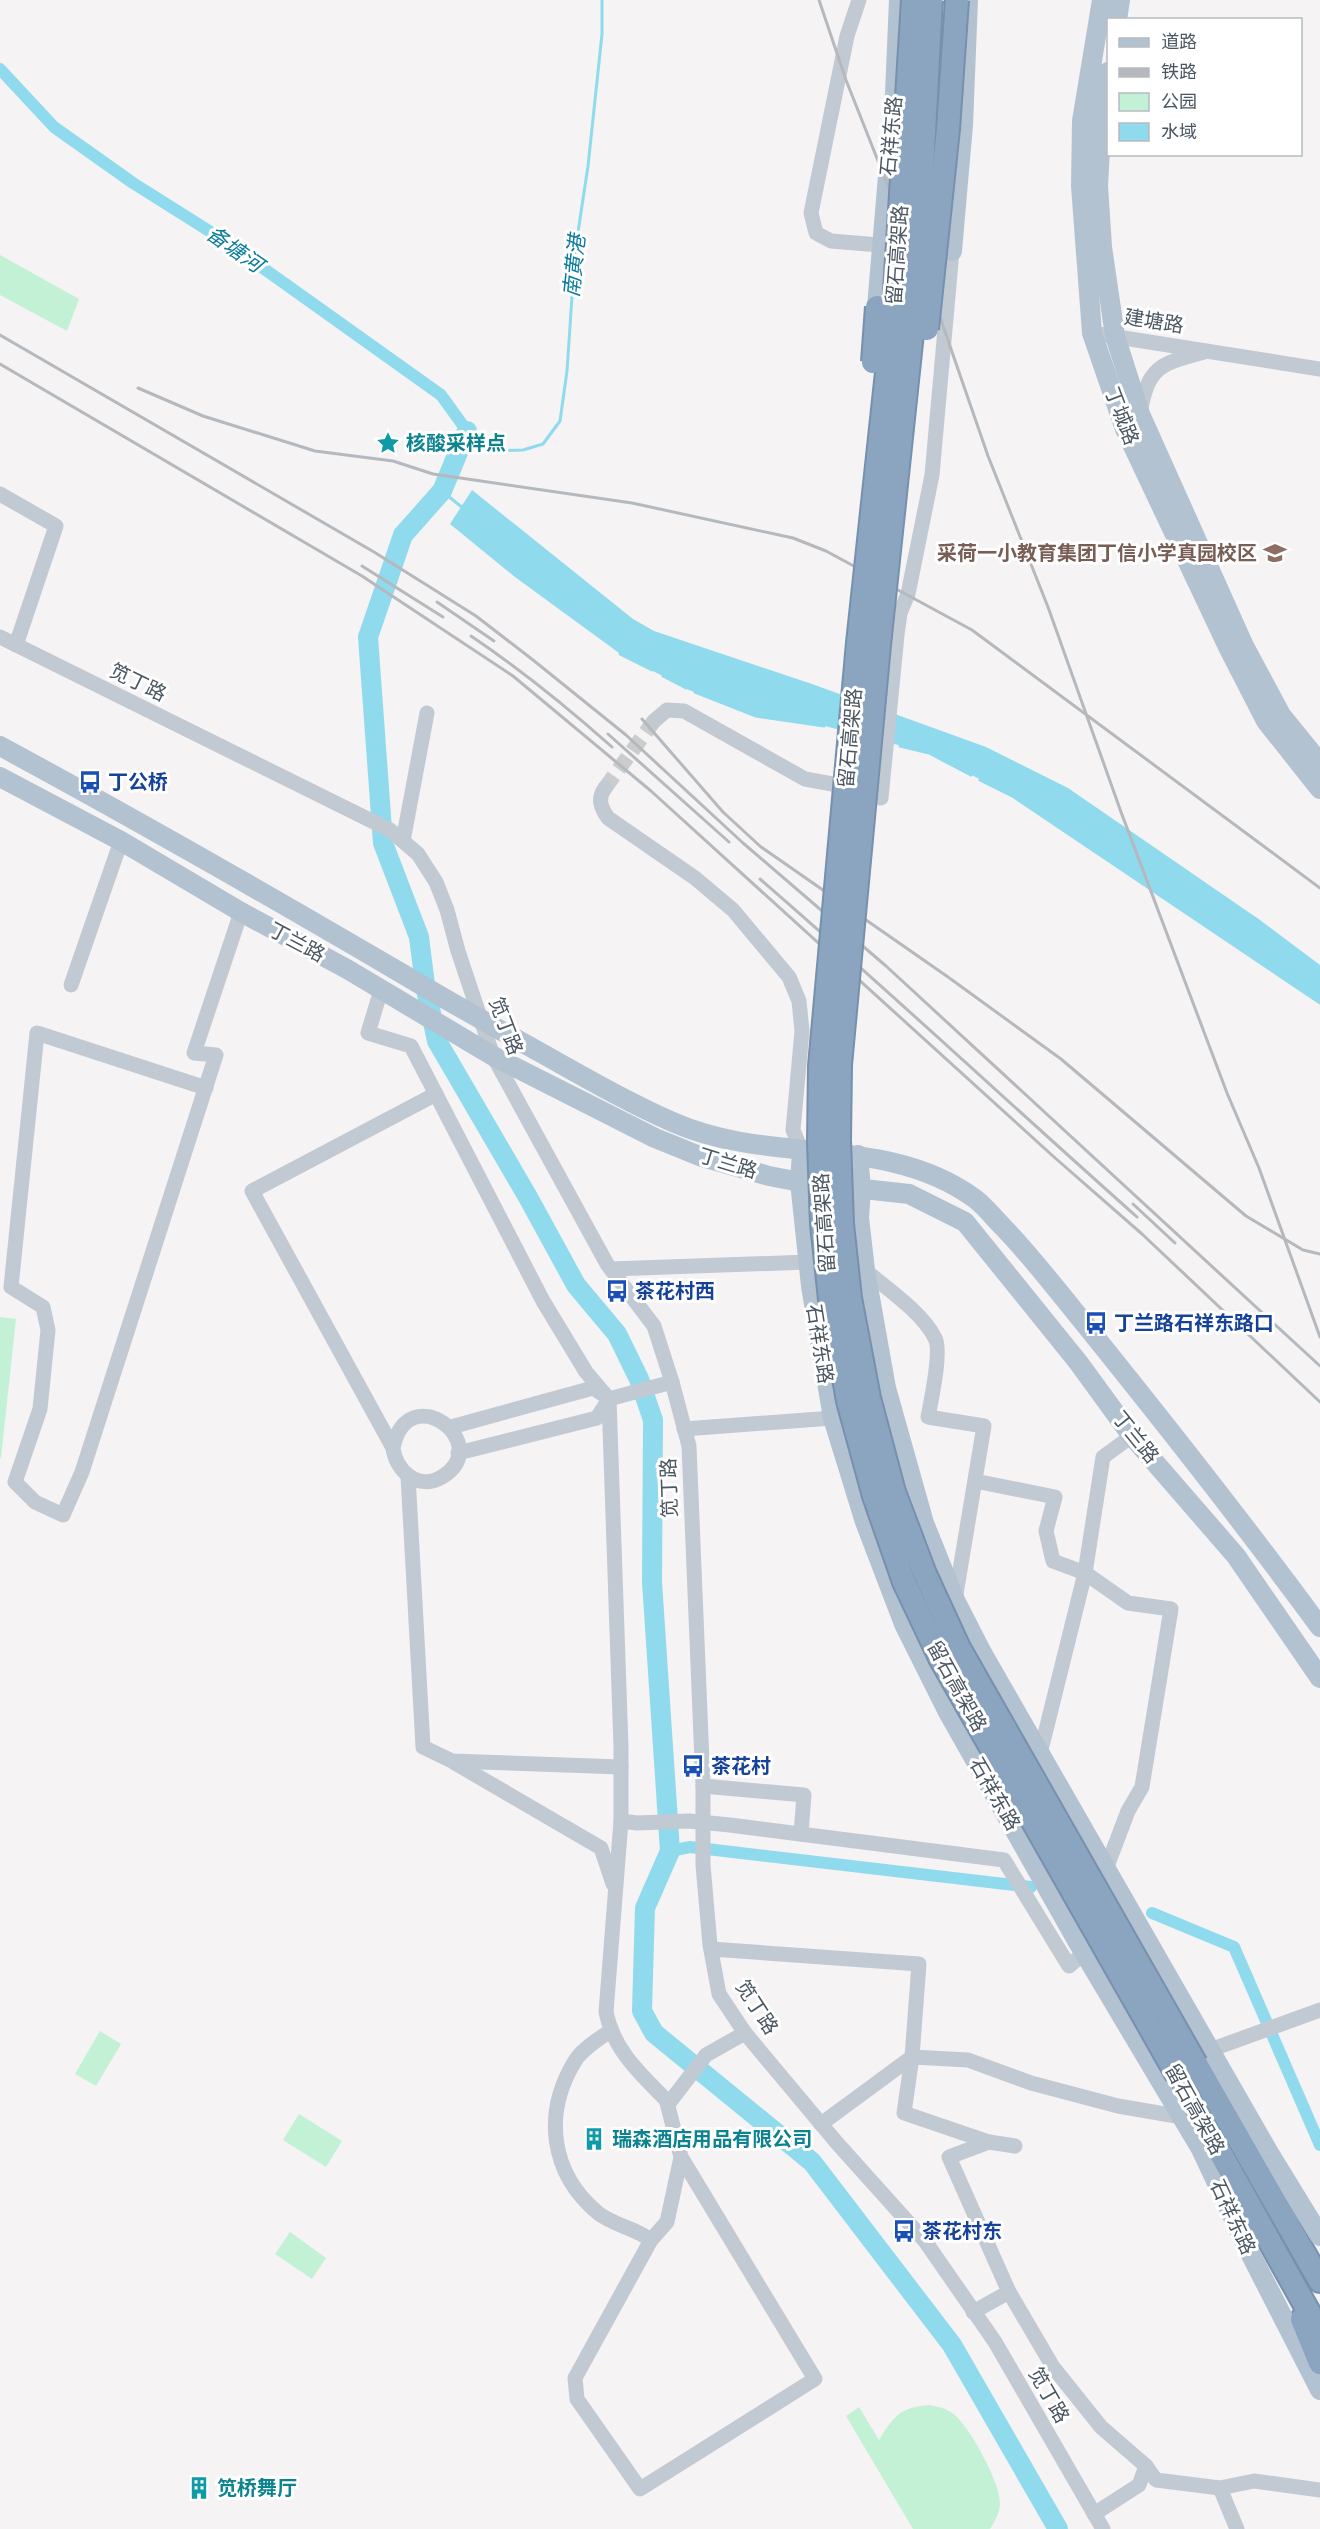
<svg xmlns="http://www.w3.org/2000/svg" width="1320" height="2529" viewBox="0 0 1320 2529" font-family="Cabin,'Noto Sans SC',sans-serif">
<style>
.green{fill:#c3f1d5}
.water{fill:#90daee}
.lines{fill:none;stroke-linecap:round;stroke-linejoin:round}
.stream{stroke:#90daee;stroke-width:3}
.canal{stroke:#90daee;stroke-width:12}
.river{stroke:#90daee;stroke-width:20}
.minor-tunnel{stroke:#caccce;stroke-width:15;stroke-dasharray:15 8;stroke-linecap:butt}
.highway-casing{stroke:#7690ad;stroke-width:26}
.minor{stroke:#c1cad2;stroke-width:15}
.major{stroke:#b3c2d1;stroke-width:20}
.highway{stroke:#8ba5c1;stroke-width:22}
.rail{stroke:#b5b8bd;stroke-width:3}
.highway-bridge-casing{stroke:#7690ad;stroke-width:26;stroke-linecap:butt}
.highway-bridge{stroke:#8ba5c1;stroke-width:22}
.labels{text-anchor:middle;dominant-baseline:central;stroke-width:6;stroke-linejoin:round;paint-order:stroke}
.street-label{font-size:20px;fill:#4a5661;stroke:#fff}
.culture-label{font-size:20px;font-weight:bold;fill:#0d838f;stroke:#fff;text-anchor:start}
.education-label{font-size:20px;font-weight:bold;fill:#785e54;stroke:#fff;text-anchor:end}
.transit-label{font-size:20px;font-weight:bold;fill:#164399;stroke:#fff;text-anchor:start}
.water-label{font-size:21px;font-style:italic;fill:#0c7c9b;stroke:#fff}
</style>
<rect width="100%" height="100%" fill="#f5f3f3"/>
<g class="green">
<polygon points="0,255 79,299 67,331 0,295"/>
<polygon points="0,1317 16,1319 1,1458 0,1458"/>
<polygon points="100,2031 121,2044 96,2086 75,2074"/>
<polygon points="299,2114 342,2141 326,2167 283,2140"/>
<polygon points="290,2232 326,2258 312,2279 275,2254"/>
<path d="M 930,2405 C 938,2407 946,2408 952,2413 C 968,2423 1001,2484 1000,2503 C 1000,2512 995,2521 990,2529 L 913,2529 L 846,2416 L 859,2407 L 879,2440 C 894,2416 900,2407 930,2405 Z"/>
</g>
<polygon class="water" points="472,490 633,619 654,631 812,684 986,747 1068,788 1260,920 1320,965 1320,1003 1014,797 929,753 821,725 756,716 689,690 619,653 515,577 450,524"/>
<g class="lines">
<g class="stream">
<polyline points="467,431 491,451 523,450 543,444 560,421 567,371 575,252 588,166 602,34 602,0"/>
<polyline points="442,491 464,509"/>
<polyline points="620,654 652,670"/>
<polyline points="663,676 686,688"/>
<polyline points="695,692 756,716 824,726"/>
<polyline points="900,746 929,753 971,775"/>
<polyline points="980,780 1014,797 1320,1003"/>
</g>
<g class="canal">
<polyline points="0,69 54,127 133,183 225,241 441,395 467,431"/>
<polyline points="670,1851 690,1847 1031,1887"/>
<polyline points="1152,1913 1234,1947 1320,2145"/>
</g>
<polyline class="river" points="467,431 442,491 403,535 368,637 383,843 419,937 425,985 437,1041 529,1199 576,1285 617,1334 639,1379 653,1420 652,1582 670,1851 645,1908 642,2011 654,2033 812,2162 952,2345 1058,2529"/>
<polyline class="minor-tunnel" points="605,788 654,721"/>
<g class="highway-casing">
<g id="highway">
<polyline points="1196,2064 1320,2281"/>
<polyline points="1177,2075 1320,2332"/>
<polyline points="1302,2319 1320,2363"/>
</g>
</g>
<g class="minor">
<polyline points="859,0 847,36 811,213 816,233 831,241 892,246"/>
<polyline points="1092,333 1320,369"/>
<path d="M 1140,414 C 1148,366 1160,364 1204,352"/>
<polyline points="0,494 56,526 16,645"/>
<polyline points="0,637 390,830 418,854 436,882 447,910 458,951 493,1056 607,1264 654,1326 672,1382 689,1446 703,1786 703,1865 710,1945 719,1994 745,2033 837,2143 925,2241 995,2342 1103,2529"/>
<polyline points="654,721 667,710 684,711 805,779 838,785 881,798 897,635 900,613 908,594 932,475 952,251 943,250"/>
<path d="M 605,788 C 597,799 601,808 608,818 L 695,878 L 733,910 L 789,977 L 799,1001 L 802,1031 L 793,1130 L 802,1152"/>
<polyline points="403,841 427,713"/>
<polyline points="71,985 121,841"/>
<path d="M 381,990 L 368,1033 L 411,1046 L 543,1301 L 586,1372 L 609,1399 L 621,1747 L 621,1821 L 606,2012 C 614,2052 642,2075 669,2103 L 706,2055 L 745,2033"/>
<polyline points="206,1088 37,1033 11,1287 43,1307 48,1330 40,1409 15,1482 35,1502 63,1515 82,1472 216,1055 194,1053 241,912"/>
<polyline points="611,1269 808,1262"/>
<path d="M 865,1270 C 886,1288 922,1312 935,1338 C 942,1351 931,1401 928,1417 L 984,1426 L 955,1600"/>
<polyline points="451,1427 593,1388 604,1395"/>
<polyline points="684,1429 833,1418"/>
<path d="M 393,1448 C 408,1376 496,1444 442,1477 C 418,1491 396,1471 393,1448 L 252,1191 L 436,1094"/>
<polyline points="458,1453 597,1418 609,1399 672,1382"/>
<polyline points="408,1476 423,1747 452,1761 621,1767"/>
<polyline points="975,1481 1055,1497 1046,1531 1053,1561 1085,1573 1128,1603 1171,1609 1142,1787 1128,1811 1106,1869"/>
<polyline points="1040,1754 1085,1573 1103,1457 1132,1436"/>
<polyline points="455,1763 601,1848 613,1884"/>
<polyline points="703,1786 804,1795 801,1834"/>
<polyline points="621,1821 637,1823 689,1821 730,1825 1004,1860 1069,1966 1085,1952"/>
<polyline points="711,1949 919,1964 912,2057 904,2113 989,2142 1015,2146"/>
<path d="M 610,2031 C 599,2039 582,2049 575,2061 C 543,2113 550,2173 598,2213 C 613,2225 635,2228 651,2240"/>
<polyline points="1210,2050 1320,2010"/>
<polyline points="666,2099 681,2157 667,2222 651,2240 575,2378 577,2399 640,2489 815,2379 681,2157"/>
<polyline points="821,2124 912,2057 968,2060 1031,2083 1118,2106 1182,2117"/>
<polyline points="1009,2292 1053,2367 1101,2427 1146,2466 1139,2485 1094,2514"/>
<polyline points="973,2312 1009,2292 949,2157 989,2142"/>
<polyline points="1146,2466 1156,2480 1220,2488 1254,2481 1320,2490"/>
<polyline points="1220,2488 1237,2529"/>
</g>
<g class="major">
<polyline points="1102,0 1082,121 1081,186 1092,333 1125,429 1229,649 1266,721 1320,789"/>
<polyline points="1117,20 1120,0"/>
<polyline points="1108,72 1102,113 1098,186 1102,247 1115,336 1140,414 1244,646 1281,715 1320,763"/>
<polyline points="952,251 963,125 968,0"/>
<polyline points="877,307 895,93 899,0"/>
<path d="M 0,746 C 135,819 268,895 401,973 C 448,1001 496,1028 543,1054 C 586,1078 629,1103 675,1123 C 771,1165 886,1134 974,1198 C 985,1206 994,1218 1003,1227 C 1034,1259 1060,1294 1088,1328 C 1167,1426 1245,1525 1320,1627"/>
<polyline points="0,777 121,841 241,912 347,969 493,1056 655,1138 702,1157 769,1176 800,1182 909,1194 965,1222 1078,1362 1132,1436 1236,1556 1320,1678"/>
<polyline points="802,1152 800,1182 811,1286 833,1418 865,1522 904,1624 948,1712 1079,1944 1201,2149 1249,2251 1320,2390"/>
<polyline points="858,1155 861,1188 859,1218 865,1270 886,1388 924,1523 955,1600 981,1651 1269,2153 1320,2236"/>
</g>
<use href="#highway" class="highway"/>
<g class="rail">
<polyline points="819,0 846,80 941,320 988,456 1048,607 1121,812 1227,1093 1259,1168 1320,1337"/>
<polyline points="0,335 374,552 476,616 533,660 626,735 743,843 886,966 1320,1366"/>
<polyline points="0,364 362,576 513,676 651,791 1054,1157 1142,1234 1320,1402"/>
<polyline points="138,388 203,416 315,451 393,461 433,474 632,503 793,538 826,551 972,630 1320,888"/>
<polyline points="362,566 443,617"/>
<polyline points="437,602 494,641"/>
<path d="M 471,636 C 520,669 567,707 612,747"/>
<polyline points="642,719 723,812 761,847 948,977 1061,1059 1246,1216 1303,1250 1320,1254"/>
<polyline points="608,734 729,842"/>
<path d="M 760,879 C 887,989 1011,1105 1137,1217"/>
<polyline points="1133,1204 1175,1243"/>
</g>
<g class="highway-bridge-casing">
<g id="highway-bridge">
<polyline points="913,0 894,307 858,643 820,1066 819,1143 822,1224 830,1299 848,1401 874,1496 904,1582 940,1658 1177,2075"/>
<polyline points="931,0 915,305 879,645 840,1065 839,1140 842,1224 850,1298 869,1398 894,1492 925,1574 959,1648 1196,2064"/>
<polyline points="927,329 948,129 957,0"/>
<polyline points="873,362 877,307"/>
</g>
</g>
<use href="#highway-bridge" class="highway-bridge"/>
</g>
<defs>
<g id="sight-bare" transform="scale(1.8)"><path d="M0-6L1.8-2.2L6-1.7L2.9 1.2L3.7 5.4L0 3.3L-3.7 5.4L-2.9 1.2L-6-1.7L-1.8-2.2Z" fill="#0f9aa8" stroke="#fff" stroke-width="2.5" paint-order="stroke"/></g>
<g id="school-bare" transform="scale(1.8)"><path d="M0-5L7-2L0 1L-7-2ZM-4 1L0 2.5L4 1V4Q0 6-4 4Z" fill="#8d6e63" stroke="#fff" stroke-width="2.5" paint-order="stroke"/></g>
<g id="bus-bare" transform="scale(1.8)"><path d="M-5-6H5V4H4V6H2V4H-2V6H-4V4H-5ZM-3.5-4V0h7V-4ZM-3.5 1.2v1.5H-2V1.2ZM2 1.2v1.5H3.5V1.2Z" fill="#1a4fb4" stroke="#fff" stroke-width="2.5" paint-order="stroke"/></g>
<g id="building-bare" transform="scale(1.8)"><path d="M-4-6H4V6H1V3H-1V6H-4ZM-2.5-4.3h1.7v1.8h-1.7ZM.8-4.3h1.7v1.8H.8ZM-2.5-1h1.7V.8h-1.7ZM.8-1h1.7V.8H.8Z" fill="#0f9aa8" stroke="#fff" stroke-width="2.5" paint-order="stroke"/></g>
</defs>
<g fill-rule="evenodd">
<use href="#sight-bare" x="388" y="443"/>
<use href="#school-bare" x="1275" y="553"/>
<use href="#bus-bare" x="90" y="782"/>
<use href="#bus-bare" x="617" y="1291"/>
<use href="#bus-bare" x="1096" y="1323"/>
<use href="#bus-bare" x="693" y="1766"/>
<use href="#building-bare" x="594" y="2139"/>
<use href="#bus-bare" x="904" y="2231"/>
<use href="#building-bare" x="199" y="2488"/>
</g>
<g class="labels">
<g class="street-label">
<text transform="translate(891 136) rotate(-85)">石祥东路</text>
<text transform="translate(897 255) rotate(-86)">留石高架路</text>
<text transform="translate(1154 321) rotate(9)">建塘路</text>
<text transform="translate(1122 416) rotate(69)">丁城路</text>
<text transform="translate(138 682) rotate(26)">笕丁路</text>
<text transform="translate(850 738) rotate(-85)">留石高架路</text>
<text transform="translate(297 942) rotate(28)">丁兰路</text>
<text transform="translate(506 1026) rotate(69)">笕丁路</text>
<text transform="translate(728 1163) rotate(17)">丁兰路</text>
<text transform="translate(824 1223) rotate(-94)">留石高架路</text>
<text transform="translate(820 1344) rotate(81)">石祥东路</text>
<text transform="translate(1136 1437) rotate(51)">丁兰路</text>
<text transform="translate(669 1488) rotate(-92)">笕丁路</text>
<text transform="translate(957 1686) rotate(61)">留石高架路</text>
<text transform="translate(995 1794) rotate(60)">石祥东路</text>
<text transform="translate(757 2007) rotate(57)">笕丁路</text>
<text transform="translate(1195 2109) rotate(61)">留石高架路</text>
<text transform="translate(1233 2217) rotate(65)">石祥东路</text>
<text transform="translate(1049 2395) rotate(60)">笕丁路</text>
</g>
<g class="culture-label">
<text x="406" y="443">核酸采样点</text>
<text x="612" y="2139">瑞森酒店用品有限公司</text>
<text x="217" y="2488">笕桥舞厅</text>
</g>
<g class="education-label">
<text x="1257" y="553">采荷一小教育集团丁信小学真园校区</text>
</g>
<g class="transit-label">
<text x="108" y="782">丁公桥</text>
<text x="635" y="1291">茶花村西</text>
<text x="1114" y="1323">丁兰路石祥东路口</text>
<text x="711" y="1766">茶花村</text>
<text x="922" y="2231">茶花村东</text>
</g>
<g class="water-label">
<text transform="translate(235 249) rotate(35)">备塘河</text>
<text transform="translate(574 266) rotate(-84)">南黄港</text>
</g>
</g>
<rect x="1107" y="18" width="195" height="138" fill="#ffffff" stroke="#b7bbc0" stroke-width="1.5"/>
<rect x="1119" y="38" width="30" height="9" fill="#b3c2d1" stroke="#b7bbc0" stroke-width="1.5"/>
<text x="1161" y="48" font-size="18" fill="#4a5661">道路</text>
<rect x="1119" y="68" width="30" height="9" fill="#b5b8bd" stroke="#b7bbc0" stroke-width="1.5"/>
<text x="1161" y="78" font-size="18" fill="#4a5661">铁路</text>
<rect x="1119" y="93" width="30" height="18" fill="#c3f1d5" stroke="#b7bbc0" stroke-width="1.5"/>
<text x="1161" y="108" font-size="18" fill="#4a5661">公园</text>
<rect x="1119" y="123" width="30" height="18" fill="#90daee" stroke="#b7bbc0" stroke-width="1.5"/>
<text x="1161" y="138" font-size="18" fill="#4a5661">水域</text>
</svg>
